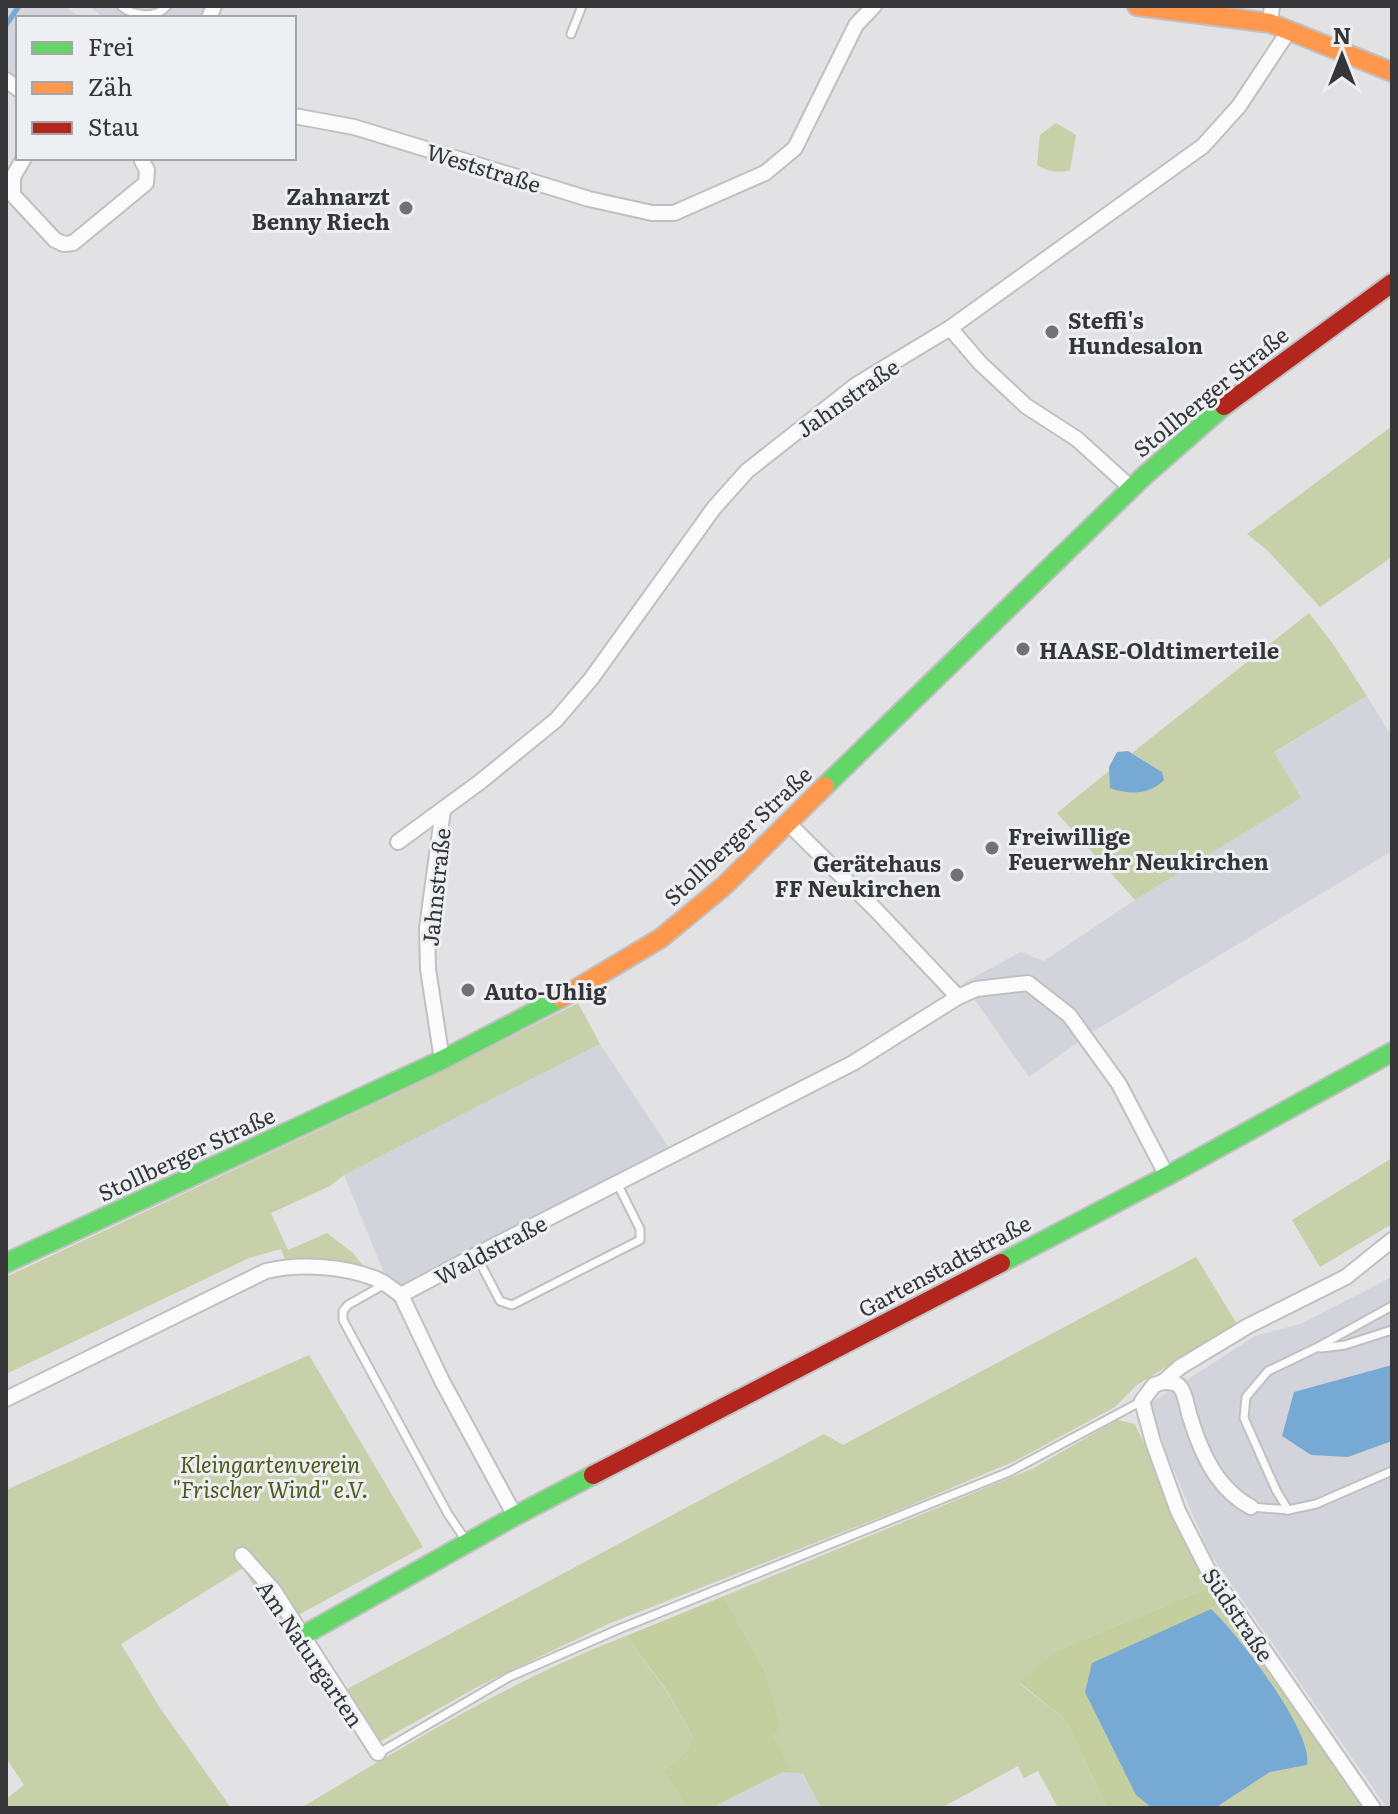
<svg xmlns="http://www.w3.org/2000/svg" width="1398" height="1814" viewBox="0 0 1398 1814" font-family="Literata,serif">
<style>
.built{fill:#d3d4db}
.green{fill:#c7d0a8}
.forest{fill:#c4ce9f}
.water{fill:#76a9d3}
.lines{fill:none;stroke-linecap:round;stroke-linejoin:round}
.stream{stroke:#76a9d3;stroke-width:5}
.lane-casing{stroke:#c0c0c2;stroke-width:11}
.street-casing{stroke:#c0c0c2;stroke-width:18}
.fast-casing{stroke:#c0c0c2;stroke-width:22}
.slow-casing{stroke:#c0c0c2;stroke-width:22}
.jam-casing{stroke:#c0c0c2;stroke-width:22}
.lane{stroke:#fbfbfb;stroke-width:7}
.street{stroke:#fbfbfb;stroke-width:14}
.fast{stroke:#63d668;stroke-width:18}
.slow{stroke:#ff974d;stroke-width:18}
.jam{stroke:#b3261e;stroke-width:18}
.poi-dot{fill:#727274;stroke:#eeeff3;stroke-width:3}
.labels{text-anchor:middle;dominant-baseline:central;stroke-width:6;stroke-linejoin:round;paint-order:stroke}
.street-label{font-size:22px;fill:#363638;stroke:#eeeff3}
.poi-label{font-size:22px;font-weight:bold;fill:#363638;stroke:#eeeff3;text-anchor:start}
.park-label{font-size:22px;font-style:italic;fill:#4e5919;stroke:#eeeff3}
</style>
<rect width="100%" height="100%" fill="#e2e2e4"/>
<g class="built">
<polygon points="6,6 64,6 82,18 18,18 18,82 6,75"/>
<polygon points="89,6 208,6 203,18 104,18"/>
<polygon points="1367,696 1392,737 1392,851 1094,1031 1029,1077 963,983 1021,952 1044,961 1135,900 1300,798 1273,753"/>
<polygon points="600,1044 669,1148 403,1285 384,1273 344,1175"/>
<polygon points="1392,1277 1392,1808 1387,1808 1209,1552 1167,1455 1151,1403 1255,1336 1300,1324"/>
<polygon points="783,1772 802,1774 821,1808 711,1808"/>
</g>
<g class="green">
<path d="M 1056,123 L 1076,135 L 1070,170 C 1060,174 1046,171 1037,165 L 1040,135 Z"/>
<polygon points="1392,426 1392,557 1320,607 1266,549 1247,534"/>
<polygon points="1309,613 1333,644 1367,696 1274,752 1301,798 1135,900 1057,813 1109,771 1111,788 1162,772 1132,753"/>
<polygon points="578,1003 600,1044 344,1175 330,1186 271,1213 288,1250 327,1233 353,1253 366,1270 285,1260 281,1249 249,1258 6,1374 6,1277 419,1083"/>
<polygon points="1392,1158 1392,1224 1320,1267 1292,1220"/>
<polygon points="1196,1257 1237,1324 1137,1385 1115,1407 1015,1461 899,1510 608,1624 479,1686 381,1741 347,1689 824,1434 843,1445"/>
<polygon points="309,1355 423,1547 278,1626 243,1568 121,1644 160,1708 231,1808 6,1808 6,1799 24,1785 6,1758 6,1490"/>
<polygon points="1117,1420 1135,1424 1210,1587 1056,1651 1020,1684 1066,1720 1107,1808 1058,1808 1038,1771 1024,1778 1018,1766 941,1808 821,1808 803,1774 793,1773 771,1736 780,1721 765,1671 724,1596 1034,1468"/>
<polygon points="1219,1603 1366,1808 1215,1808 1270,1772 1307,1765 1211,1609"/>
<path d="M 626,1636 L 665,1689 L 692,1735 L 688,1750 L 663,1771 L 687,1808 L 301,1808 C 406,1745 511,1680 626,1636 Z"/>
</g>
<g class="forest">
<polygon points="1210,1587 1219,1603 1210,1609 1136,1795 1152,1808 1107,1808 1066,1720 1020,1683 1056,1651"/>
<polygon points="724,1596 765,1671 780,1721 777,1731 772,1736 793,1773 783,1772 711,1808 687,1808 663,1771 688,1750 692,1735 665,1688 626,1636"/>
</g>
<g class="water">
<path d="M 1128,751 L 1162,772 L 1164,780 C 1149,795 1130,795 1110,788 L 1109,767 L 1117,752 Z"/>
<polygon points="1392,1365 1392,1441 1348,1457 1311,1455 1282,1436 1294,1392"/>
<path d="M 1211,1609 C 1236,1632 1314,1732 1307,1765 L 1270,1772 L 1215,1808 L 1152,1808 L 1136,1795 L 1085,1692 L 1092,1663 Z"/>
</g>
<g class="lines">
<polyline class="stream" points="6,25 19,6"/>
<g class="lane-casing">
<g id="lane">
<path d="M 121,6 C 133,16 156,19 167,6"/>
<polyline points="571,34 582,6"/>
<polyline points="476,1255 500,1301 512,1305 640,1240 640,1229 617,1183"/>
<polyline points="385,1284 348,1305 343,1311 343,1320 448,1514 465,1539"/>
<polyline points="1321,1348 1345,1345 1392,1330"/>
<polyline points="1251,1507 1288,1510 1316,1504 1392,1471"/>
<polyline points="1288,1510 1276,1490 1244,1418 1246,1397 1268,1371 1316,1348 1392,1306"/>
<polyline points="379,1753 509,1677 619,1629 1009,1472 1142,1401"/>
</g>
</g>
<g class="street-casing">
<g id="street">
<polyline points="209,18 214,6"/>
<polyline points="1270,23 1272,6"/>
<polyline points="6,80 18,89"/>
<polyline points="294,116 354,127 589,199 652,213 674,213 765,173 795,148 856,25 874,6"/>
<polyline points="24,158 13,177 13,195 55,240 64,244 73,243 146,183 147,170 142,161"/>
<polyline points="950,328 980,363 1026,406 1077,439 1131,488"/>
<polyline points="787,822 875,909 958,997 976,989 1028,983 1069,1015 1119,1084 1167,1176"/>
<polyline points="398,842 480,782 556,720 591,679 714,508 747,471 856,385 950,328 1203,146 1239,106 1290,29"/>
<polyline points="442,1060 428,969 427,928 443,810"/>
<polyline points="401,1295 442,1381 515,1516"/>
<path d="M 1163,1382 C 1169,1382 1176,1382 1180,1387 C 1186,1394 1187,1408 1190,1417 C 1201,1453 1217,1489 1251,1507"/>
<path d="M 6,1399 L 266,1271 C 300,1263 342,1266 374,1278 C 384,1281 393,1290 401,1295 L 476,1255 L 853,1063 L 958,997"/>
<polyline points="242,1555 274,1591 378,1753"/>
<polyline points="1373,1808 1207,1568 1178,1511 1153,1442 1142,1401 1154,1385 1163,1382 1180,1367 1248,1326 1346,1277 1392,1240"/>
</g>
</g>
<g class="fast-casing">
<g id="fast">
<polyline points="825,786 1143,477 1224,406"/>
<polyline points="6,1263 442,1060 561,998"/>
<polyline points="1001,1263 1167,1176 1392,1052"/>
<polyline points="302,1636 515,1516 593,1475"/>
</g>
</g>
<g class="slow-casing">
<g id="slow">
<polyline points="1137,6 1270,23 1392,72"/>
<polyline points="561,998 661,938 724,886 825,786"/>
</g>
</g>
<g class="jam-casing">
<g id="jam">
<polyline points="1224,406 1392,283"/>
<polyline points="593,1475 1001,1263"/>
</g>
</g>
<use href="#lane" class="lane"/>
<use href="#street" class="street"/>
<use href="#fast" class="fast"/>
<use href="#slow" class="slow"/>
<use href="#jam" class="jam"/>
</g>
<g class="poi-dot">
<circle cx="406" cy="208" r="8"/>
<circle cx="1052" cy="332" r="8"/>
<circle cx="1023" cy="649" r="8"/>
<circle cx="992" cy="848" r="8"/>
<circle cx="957" cy="875" r="8"/>
<circle cx="468" cy="990" r="8"/>
</g>
<g class="labels">
<g class="street-label">
<text transform="translate(484 167) rotate(17)">Weststraße</text>
<text transform="translate(1210 391) rotate(-39)">Stollberger Straße</text>
<text transform="translate(847 397) rotate(-35)">Jahnstraße</text>
<text transform="translate(737 835) rotate(-43)">Stollberger Straße</text>
<text transform="translate(435 887) rotate(-84)">Jahnstraße</text>
<text transform="translate(186 1153) rotate(-25)">Stollberger Straße</text>
<text transform="translate(490 1249) rotate(-28)">Waldstraße</text>
<text transform="translate(944 1265) rotate(-28)">Gartenstadtstraße</text>
<text transform="translate(1239 1614) rotate(56)">Südstraße</text>
<text transform="translate(311 1653) rotate(56)">Am Naturgarten</text>
</g>
<g class="poi-label">
<text x="390" y="195" text-anchor="end">Zahnarzt<tspan x="390" dy="25">Benny Riech</tspan></text>
<text x="1068" y="319">Steffi's<tspan x="1068" dy="25">Hundesalon</tspan></text>
<text x="1039" y="649">HAASE-Oldtimerteile</text>
<text x="1008" y="835">Freiwillige<tspan x="1008" dy="25">Feuerwehr Neukirchen</tspan></text>
<text x="941" y="862" text-anchor="end">Gerätehaus<tspan x="941" dy="25">FF Neukirchen</tspan></text>
<text x="484" y="990">Auto-Uhlig</text>
</g>
<g class="park-label">
<text x="270" y="1463">Kleingartenverein<tspan x="270" dy="25">"Frischer Wind" e.V.</tspan></text>
</g>
</g>
<rect width="1398" height="1814" fill="none" stroke="#363638" stroke-width="16"/>
<rect x="16" y="16" width="280" height="144" fill="#eeeff3" stroke="#a4a5a8" stroke-width="2"/>
<rect x="32" y="42" width="40" height="12" fill="#63d668" stroke="#a4a5a8" stroke-width="2"/>
<text x="88" y="56" font-size="24" fill="#363638">Frei</text>
<rect x="32" y="82" width="40" height="12" fill="#ff974d" stroke="#a4a5a8" stroke-width="2"/>
<text x="88" y="96" font-size="24" fill="#363638">Zäh</text>
<rect x="32" y="122" width="40" height="12" fill="#b3261e" stroke="#a4a5a8" stroke-width="2"/>
<text x="88" y="136" font-size="24" fill="#363638">Stau</text>
<g transform="translate(1342 56)" stroke="#eeeff3" stroke-width="6" paint-order="stroke">
<path d="M0-6L14 30L0 20L-14 30Z" fill="#363638"/>
<text y="-12" font-size="22" font-weight="bold" text-anchor="middle" fill="#363638">N</text>
</g>
</svg>
